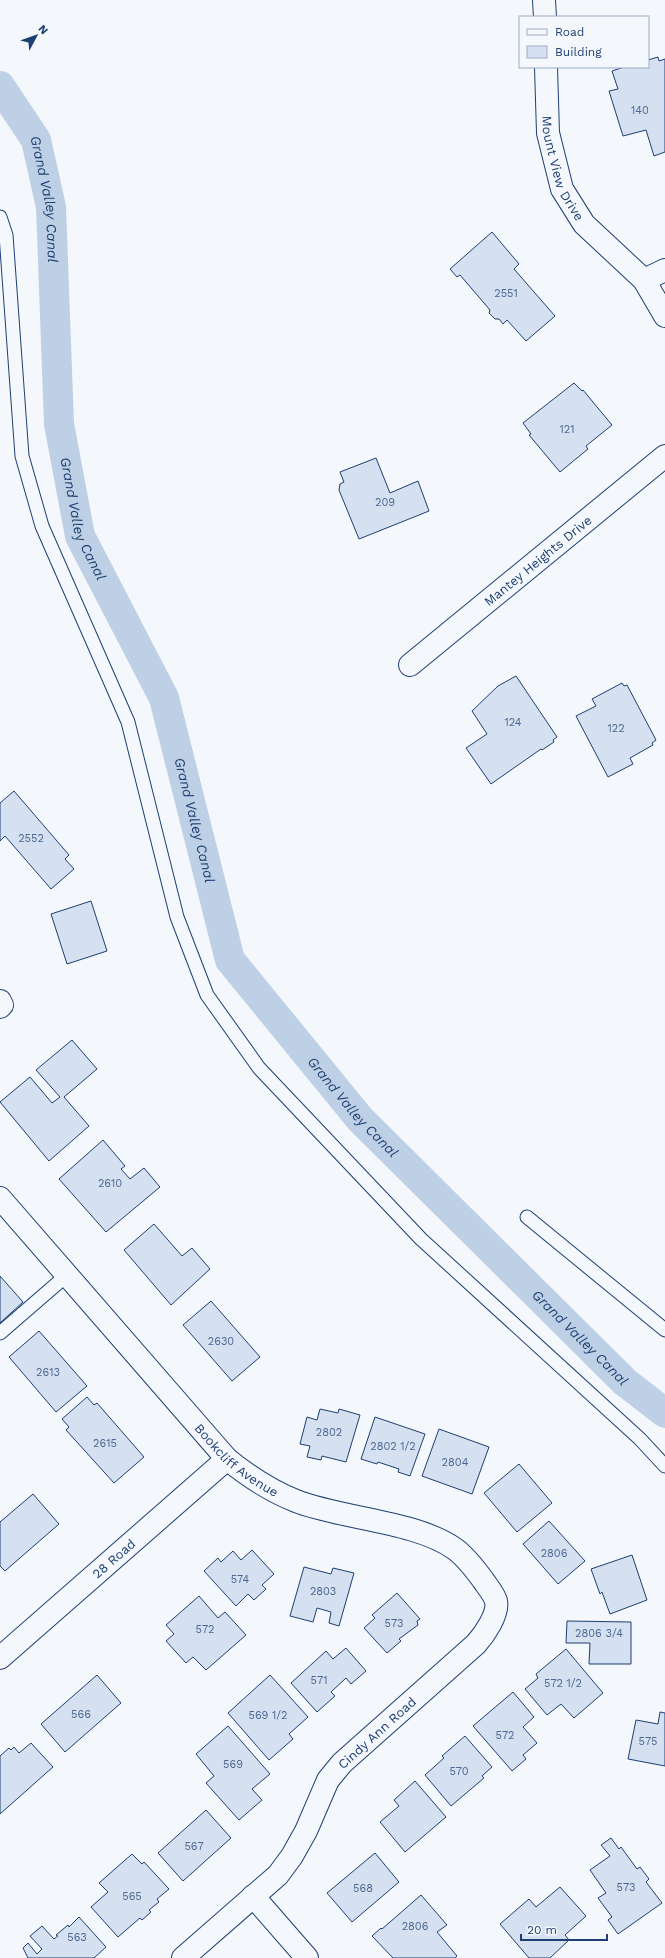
<svg xmlns="http://www.w3.org/2000/svg" width="665" height="1958" viewBox="0 0 665 1958" font-family="'Work Sans',sans-serif">
<style>
.lines{fill:none;stroke-linecap:round;stroke-linejoin:round}
.canal{stroke:#bed0e5;stroke-width:30}
.building{fill:#d5e0f0;stroke:#1d3f73}
.lane-casing{stroke:#1d3f73;stroke-width:15}
.street-casing{stroke:#1d3f73;stroke-width:24}
.lane{stroke:#f4f7fb;stroke-width:13}
.street{stroke:#f4f7fb;stroke-width:22}
.labels{text-anchor:middle;dominant-baseline:central;stroke-width:3;stroke-linejoin:round;paint-order:stroke}
.number-label{font-size:11px;fill:#4b6792}
.street-label{font-size:13px;fill:#1d3f73;stroke:#f4f7fb}
.water-label{font-size:14px;font-style:italic;fill:#1d3f73;stroke:#f4f7fb}
</style>
<rect width="100%" height="100%" fill="#f4f7fb"/>
<g class="lines">
<path class="canal" id="s1" d="M 0,86 L 36,140 L 51,207 L 59,424 L 80,536 L 164,698 L 230,960 L 360,1119 L 625,1382 L 665,1413"/>
</g>
<g class="building">
<polygon points="658,57 659,61 665,59 665,152 654,156 646,130 623,136 609,91 618,89 612,71 624,67 648,67 648,60"/>
<polygon points="492,232 519,264 514,269 555,316 526,341 507,320 503,324 499,319 495,319 489,313 490,310 460,275 457,277 450,269"/>
<polygon points="574,383 582,391 583,390 612,425 586,446 588,449 560,472 529,435 531,434 523,423"/>
<polygon points="376,458 390,493 418,481 429,511 359,539 339,490 340,484 344,482 340,472"/>
<polygon points="516,676 557,737 553,740 554,742 542,750 541,749 491,784 466,748 487,734 472,711 498,686"/>
<polygon points="622,683 624,686 627,685 656,740 652,743 653,745 630,758 633,764 608,777 576,716 596,706 592,699"/>
<polygon points="14,791 69,855 65,859 74,869 51,889 5,836 0,841 0,803"/>
<polygon points="91,901 107,951 67,964 51,914"/>
<polygon points="72,1040 97,1069 64,1097 89,1126 49,1161 0,1102 30,1077 52,1103 60,1097 36,1070"/>
<polygon points="103,1140 125,1166 121,1169 130,1179 144,1168 160,1187 106,1232 59,1179"/>
<polygon points="154,1224 182,1256 192,1248 210,1269 171,1305 124,1250"/>
<polygon points="0,1276 23,1302 0,1323"/>
<polygon points="211,1301 260,1357 232,1381 183,1325"/>
<polygon points="39,1331 87,1386 56,1412 9,1357"/>
<polygon points="87,1397 94,1405 97,1403 144,1457 114,1483 66,1430 69,1427 62,1419"/>
<polygon points="320,1409 338,1413 339,1409 360,1415 346,1462 322,1456 321,1460 307,1457 310,1446 300,1444 307,1417 317,1420"/>
<polygon points="375,1417 425,1434 410,1476 398,1472 399,1469 378,1462 377,1464 361,1459"/>
<polygon points="439,1429 489,1447 472,1494 422,1476"/>
<polygon points="519,1464 552,1503 517,1532 484,1493"/>
<polygon points="33,1494 59,1524 5,1571 0,1566 0,1522"/>
<polygon points="549,1521 585,1561 558,1584 523,1544"/>
<polygon points="252,1550 274,1574 262,1585 266,1589 254,1600 248,1594 236,1606 204,1571 218,1558 221,1562 233,1551 241,1560"/>
<polygon points="632,1555 647,1600 610,1614 602,1592 600,1594 591,1569"/>
<polygon points="304,1567 331,1574 333,1568 354,1573 339,1626 329,1623 331,1612 317,1608 313,1622 290,1616"/>
<polygon points="397,1593 420,1619 417,1621 418,1625 399,1639 401,1641 387,1653 364,1628 375,1618 372,1615"/>
<polygon points="199,1596 218,1618 225,1612 246,1635 206,1670 193,1657 186,1663 166,1641 174,1634 166,1625"/>
<polygon points="567,1621 631,1622 631,1664 589,1664 590,1643 566,1643"/>
<polygon points="346,1648 366,1671 351,1684 346,1678 331,1692 335,1696 317,1712 291,1683 326,1651 333,1659"/>
<polygon points="566,1649 603,1693 574,1718 561,1704 547,1715 525,1689 538,1678 536,1674"/>
<polygon points="97,1675 121,1703 65,1752 41,1724"/>
<polygon points="270,1675 308,1717 289,1734 293,1739 269,1760 228,1713"/>
<polygon points="513,1692 534,1717 523,1727 537,1743 523,1755 526,1759 512,1771 473,1726"/>
<polygon points="660,1712 665,1713 665,1766 628,1759 636,1720 658,1724"/>
<polygon points="228,1726 270,1774 252,1789 262,1800 239,1820 206,1783 214,1776 196,1754"/>
<polygon points="465,1736 492,1767 482,1776 484,1778 451,1806 425,1775 444,1758 442,1756"/>
<polygon points="31,1743 53,1767 0,1814 0,1756 9,1748 11,1750 14,1747 19,1753"/>
<polygon points="415,1781 446,1817 405,1852 380,1822 399,1806 394,1800"/>
<polygon points="206,1810 231,1838 183,1881 158,1853"/>
<polygon points="611,1838 619,1849 621,1847 637,1869 640,1867 649,1879 646,1882 662,1903 618,1934 608,1920 612,1917 598,1898 606,1893 590,1870 610,1856 601,1845"/>
<polygon points="375,1853 399,1882 352,1922 327,1893"/>
<polygon points="132,1854 142,1864 144,1862 169,1889 157,1899 159,1902 149,1910 151,1912 142,1920 140,1918 118,1937 91,1907 108,1892 99,1883"/>
<polygon points="560,1887 586,1916 565,1935 569,1940 550,1958 529,1958 500,1924 529,1899 536,1907"/>
<polygon points="421,1895 447,1925 437,1932 457,1956 455,1958 393,1958 372,1936 381,1928 382,1929"/>
<polygon points="79,1917 106,1947 94,1958 28,1958 23,1948 28,1943 37,1954 42,1949 30,1936 42,1926 54,1939 58,1936 56,1935 68,1925 69,1927"/>
</g>
<g class="lines">
<g class="lane-casing">
<g id="lane">
<polyline points="0,217 6,235 22,456 42,526 128,722 177,917 207,995 259,1068 421,1239 640,1439 665,1466"/>
<polyline points="527,1217 665,1330"/>
<polyline points="0,1333 67,1275"/>
</g>
</g>
<g class="street-casing">
<g id="street">
<polyline points="544,0 545,17"/>
<path id="s2" d="M 546,67 L 548,133 L 562,189 L 584,224 L 644,280 L 665,316"/>
<polyline points="644,280 665,270"/>
<path id="s3" d="M 410,665 L 665,456"/>
<polyline points="0,1001 2,1005 0,1007"/>
<path id="s4" d="M 0,1198 L 227,1459 C 248,1476 270,1491 296,1501 C 342,1519 416,1521 455,1549 C 466,1557 475,1569 483,1580 C 487,1586 494,1594 496,1601 C 499,1614 484,1635 476,1644 L 342,1763 L 328,1780 L 306,1831 L 292,1856 L 278,1875 L 183,1958"/>
<path id="s5" d="M 0,1658 L 227,1459"/>
<polyline points="253,1896 307,1958"/>
</g>
</g>
<use href="#lane" class="lane"/>
<use href="#street" class="street"/>
</g>
<g class="labels">
<g class="number-label">
<text x="640" y="110">140</text>
<text x="506" y="293">2551</text>
<text x="567" y="429">121</text>
<text x="385" y="502">209</text>
<text x="513" y="722">124</text>
<text x="616" y="728">122</text>
<text x="31" y="838">2552</text>
<text x="110" y="1183">2610</text>
<text x="221" y="1341">2630</text>
<text x="48" y="1372">2613</text>
<text x="329" y="1432">2802</text>
<text x="105" y="1443">2615</text>
<text x="393" y="1446">2802 1/2</text>
<text x="455" y="1462">2804</text>
<text x="554" y="1553">2806</text>
<text x="240" y="1579">574</text>
<text x="323" y="1591">2803</text>
<text x="394" y="1623">573</text>
<text x="205" y="1629">572</text>
<text x="599" y="1633">2806 3/4</text>
<text x="319" y="1680">571</text>
<text x="563" y="1683">572 1/2</text>
<text x="81" y="1714">566</text>
<text x="268" y="1715">569 1/2</text>
<text x="505" y="1735">572</text>
<text x="648" y="1741">575</text>
<text x="233" y="1764">569</text>
<text x="459" y="1771">570</text>
<text x="194" y="1846">567</text>
<text x="626" y="1887">573</text>
<text x="363" y="1888">568</text>
<text x="132" y="1896">565</text>
<text x="415" y="1926">2806</text>
<text x="77" y="1937">563</text>
</g>
<g class="street-label">
<text stroke="none"><textPath href="#s2" startOffset="104">Mount View Drive</textPath></text>
<text stroke="none"><textPath href="#s3" startOffset="165">Mantey Heights Drive</textPath></text>
<text stroke="none"><textPath href="#s4" startOffset="354">Bookcliff Avenue</textPath></text>
<text stroke="none"><textPath href="#s5" startOffset="151">28 Road</textPath></text>
<text transform="translate(377 1733) rotate(-42)">Cindy Ann Road</text>
</g>
<g class="water-label">
<text stroke="none"><textPath href="#s1" startOffset="125">Grand Valley Canal</textPath></text>
<text stroke="none"><textPath href="#s1" startOffset="449">Grand Valley Canal</textPath></text>
<text stroke="none"><textPath href="#s1" startOffset="773">Grand Valley Canal</textPath></text>
<text stroke="none"><textPath href="#s1" startOffset="1109">Grand Valley Canal</textPath></text>
<text stroke="none"><textPath href="#s1" startOffset="1433">Grand Valley Canal</textPath></text>
</g>
</g>
<rect x="519" y="16" width="130" height="52" fill="#f4f7fb" stroke="#9eadc5"/>
<rect x="527" y="29" width="20" height="6" fill="#f4f7fb" stroke="#9eadc5"/>
<text x="555" y="36" font-size="12" fill="#1d3f73">Road</text>
<rect x="527" y="46" width="20" height="12" fill="#d5e0f0" stroke="#9eadc5"/>
<text x="555" y="56" font-size="12" fill="#1d3f73">Building</text>
<g transform="translate(36 36) rotate(49)" stroke="#f4f7fb" stroke-width="3" paint-order="stroke">
<path d="M0-3L7 15L0 10L-7 15Z" fill="#1d3f73"/>
<text y="-6" font-size="11" font-weight="bold" text-anchor="middle" fill="#1d3f73">N</text>
</g>
<path d="M521 1934v6h86v-6" fill="none" stroke="#1d3f73" stroke-width="2"/>
<text x="527" y="1934" font-size="12" fill="#1d3f73" stroke="#f4f7fb" stroke-width="3" paint-order="stroke">20 m</text>
</svg>
